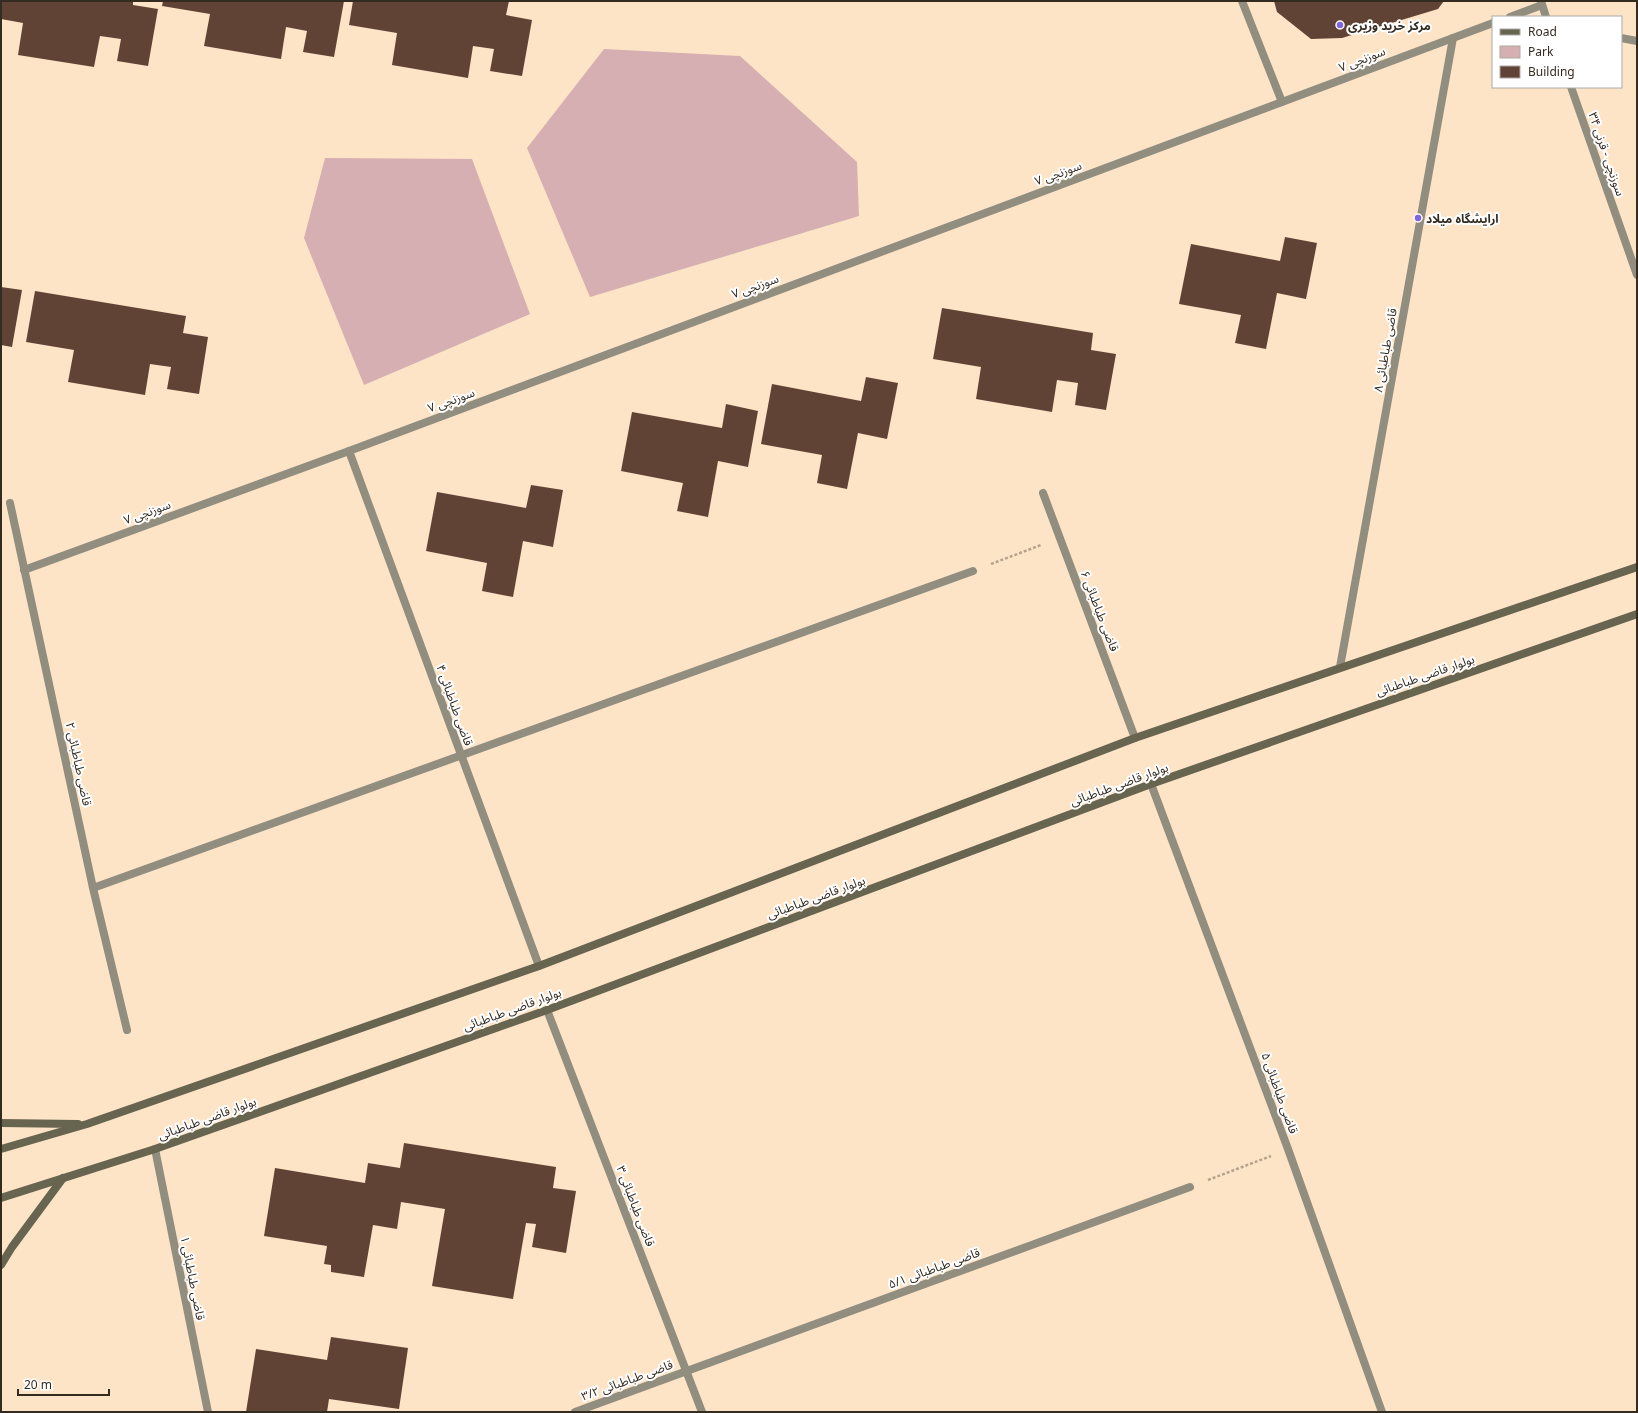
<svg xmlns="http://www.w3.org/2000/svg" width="1638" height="1413" viewBox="0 0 1638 1413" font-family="'Noto Sans','Noto Sans Arabic',sans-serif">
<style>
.green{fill:#d5afb1}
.building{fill:#614336}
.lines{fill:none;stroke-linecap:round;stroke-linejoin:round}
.path{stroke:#b6a38c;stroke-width:2.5;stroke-dasharray:3 2;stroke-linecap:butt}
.street{stroke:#918e80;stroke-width:8}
.secondary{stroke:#67644f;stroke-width:8}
.poi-dot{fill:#8065e0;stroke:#fff;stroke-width:1.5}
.labels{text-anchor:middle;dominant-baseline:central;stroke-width:4;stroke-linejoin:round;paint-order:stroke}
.poi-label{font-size:12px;font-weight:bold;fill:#342b20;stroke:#fff;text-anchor:start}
.street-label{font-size:12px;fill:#342b20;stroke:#fff}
</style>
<rect width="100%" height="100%" fill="#fde4c7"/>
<g class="green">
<polygon points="604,49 740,56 857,162 859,216 590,297 527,148"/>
<polygon points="325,158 472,159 530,314 364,385 304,238"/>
</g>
<g class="building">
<polygon points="1,1 133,1 133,5 158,9 148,66 117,61 121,39 100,36 94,67 18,55 23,23 1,19"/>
<polygon points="163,1 344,1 334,57 303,52 307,31 286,27 281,59 204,46 210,14 162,6"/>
<polygon points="353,1 509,1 506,15 532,20 522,76 490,71 494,49 473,46 468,78 392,65 397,33 349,25"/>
<polygon points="1274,1 1444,1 1438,9 1342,38 1311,39 1277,12"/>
<polygon points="1285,237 1317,243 1306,299 1277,293 1266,349 1235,343 1241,315 1179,304 1191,244 1280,261"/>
<polygon points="1,287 22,290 12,347 1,345"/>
<polygon points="35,291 186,316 183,333 208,337 199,394 167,389 171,367 150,364 145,395 68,382 74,350 26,342"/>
<polygon points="942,308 1093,333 1091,350 1116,354 1106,410 1075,405 1078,383 1057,380 1052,412 976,399 981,367 933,359"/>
<polygon points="866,377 898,383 887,439 858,433 847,489 817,483 822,455 761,444 772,384 861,401"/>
<polygon points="726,404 758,411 748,467 718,461 708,517 677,511 683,483 621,471 632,412 722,428"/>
<polygon points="531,485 563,490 553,547 523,541 513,597 482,591 487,563 426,551 437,492 526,508"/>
<polygon points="404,1143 556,1167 553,1188 576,1191 566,1253 532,1247 536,1224 526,1223 513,1299 432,1286 445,1209 401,1202 397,1229 373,1225 364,1277 331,1272 331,1265 324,1264 327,1246 264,1236 275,1168 365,1183 368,1163 400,1168"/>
<polygon points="331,1337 408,1348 399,1409 329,1399 327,1412 246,1412 256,1349 327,1360"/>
</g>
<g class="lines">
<g class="path">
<polyline points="991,564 1041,545"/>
<polyline points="1208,1180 1271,1156"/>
</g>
<g class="street">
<polyline points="1242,1 1282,102"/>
<polyline points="1541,1 1546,17"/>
<polyline points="1510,17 1542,5"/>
<polyline points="1621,38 1637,41"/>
<polyline points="1571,87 1637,275"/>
<polyline points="349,451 539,966"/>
<polyline points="1043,493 1135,738"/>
<polyline points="10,503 93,888 127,1030"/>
<polyline points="24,570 349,451 1493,23"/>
<polyline points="1340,667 1453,38"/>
<polyline points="1151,784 1288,1149 1382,1412"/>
<polyline points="93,888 973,571"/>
<polyline points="547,1010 702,1412"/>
<polyline points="155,1149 208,1412"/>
<polyline points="575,1412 1190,1187"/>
</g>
<g class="secondary">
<polyline points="1,1123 78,1124"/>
<polyline points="1,1149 87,1124 539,966 1135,738 1637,567"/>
<polyline points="1,1198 155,1149 547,1010 1151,784 1637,614"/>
<polyline points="1,1265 12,1247 63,1178"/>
</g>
</g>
<g class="poi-dot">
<circle cx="1340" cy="25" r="4"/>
<circle cx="1418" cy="218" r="4"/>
</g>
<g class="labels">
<g class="poi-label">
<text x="1348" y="25">مرکز خرید وزیری</text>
<text x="1426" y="218">ارايشگاه ميلاد</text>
</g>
<g class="street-label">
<text transform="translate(1362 59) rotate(-21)">سوزنچی ۷</text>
<text transform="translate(1607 154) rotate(71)">سوزنچی - قرنی ۳۴</text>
<text transform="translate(1058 173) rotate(-20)">سوزنچی ۷</text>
<text transform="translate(755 286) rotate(-20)">سوزنچی ۷</text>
<text transform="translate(1385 350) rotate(-80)">قاضی طباطبائی ۸</text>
<text transform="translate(451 400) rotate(-20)">سوزنچی ۷</text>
<text transform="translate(147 512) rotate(-20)">سوزنچی ۷</text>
<text transform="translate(1100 611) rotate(69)">قاضی طباطبائی ۶</text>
<text transform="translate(1425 675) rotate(-19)">بولوار قاضی طباطبائی</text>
<text transform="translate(455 705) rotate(70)">قاضی طباطبائی ۴</text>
<text transform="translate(79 764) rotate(78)">قاضی طباطبائی ۲</text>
<text transform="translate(1119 784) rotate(-20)">بولوار قاضی طباطبائی</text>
<text transform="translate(816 897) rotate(-20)">بولوار قاضی طباطبائی</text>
<text transform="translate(512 1009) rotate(-20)">بولوار قاضی طباطبائی</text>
<text transform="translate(1280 1093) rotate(70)">قاضی طباطبائی ۵</text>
<text transform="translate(207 1118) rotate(-20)">بولوار قاضی طباطبائی</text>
<text transform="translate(636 1206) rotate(69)">قاضی طباطبائی ۳</text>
<text transform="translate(934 1268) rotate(-20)">قاضی طباطبائی ۵/۱</text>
<text transform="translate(193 1278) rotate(79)">قاضی طباطبائی ۱</text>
<text transform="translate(627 1380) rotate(-20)">قاضی طباطبائی ۳/۲</text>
</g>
</g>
<rect width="1638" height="1413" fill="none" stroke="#342b20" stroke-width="4"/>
<rect x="1492" y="16" width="130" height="72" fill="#ffffff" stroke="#aeaaa6"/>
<rect x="1500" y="29" width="20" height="6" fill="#67644f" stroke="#aeaaa6"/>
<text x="1528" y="36" font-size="12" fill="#342b20">Road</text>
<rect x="1500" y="46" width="20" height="12" fill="#d5afb1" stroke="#aeaaa6"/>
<text x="1528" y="56" font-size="12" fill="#342b20">Park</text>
<rect x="1500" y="66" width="20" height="12" fill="#614336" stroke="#aeaaa6"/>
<text x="1528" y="76" font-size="12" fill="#342b20">Building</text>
<path d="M18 1389v6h91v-6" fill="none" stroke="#342b20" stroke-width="2"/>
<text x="24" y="1389" font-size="12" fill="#342b20" stroke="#ffffff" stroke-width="3" paint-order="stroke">20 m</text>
</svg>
